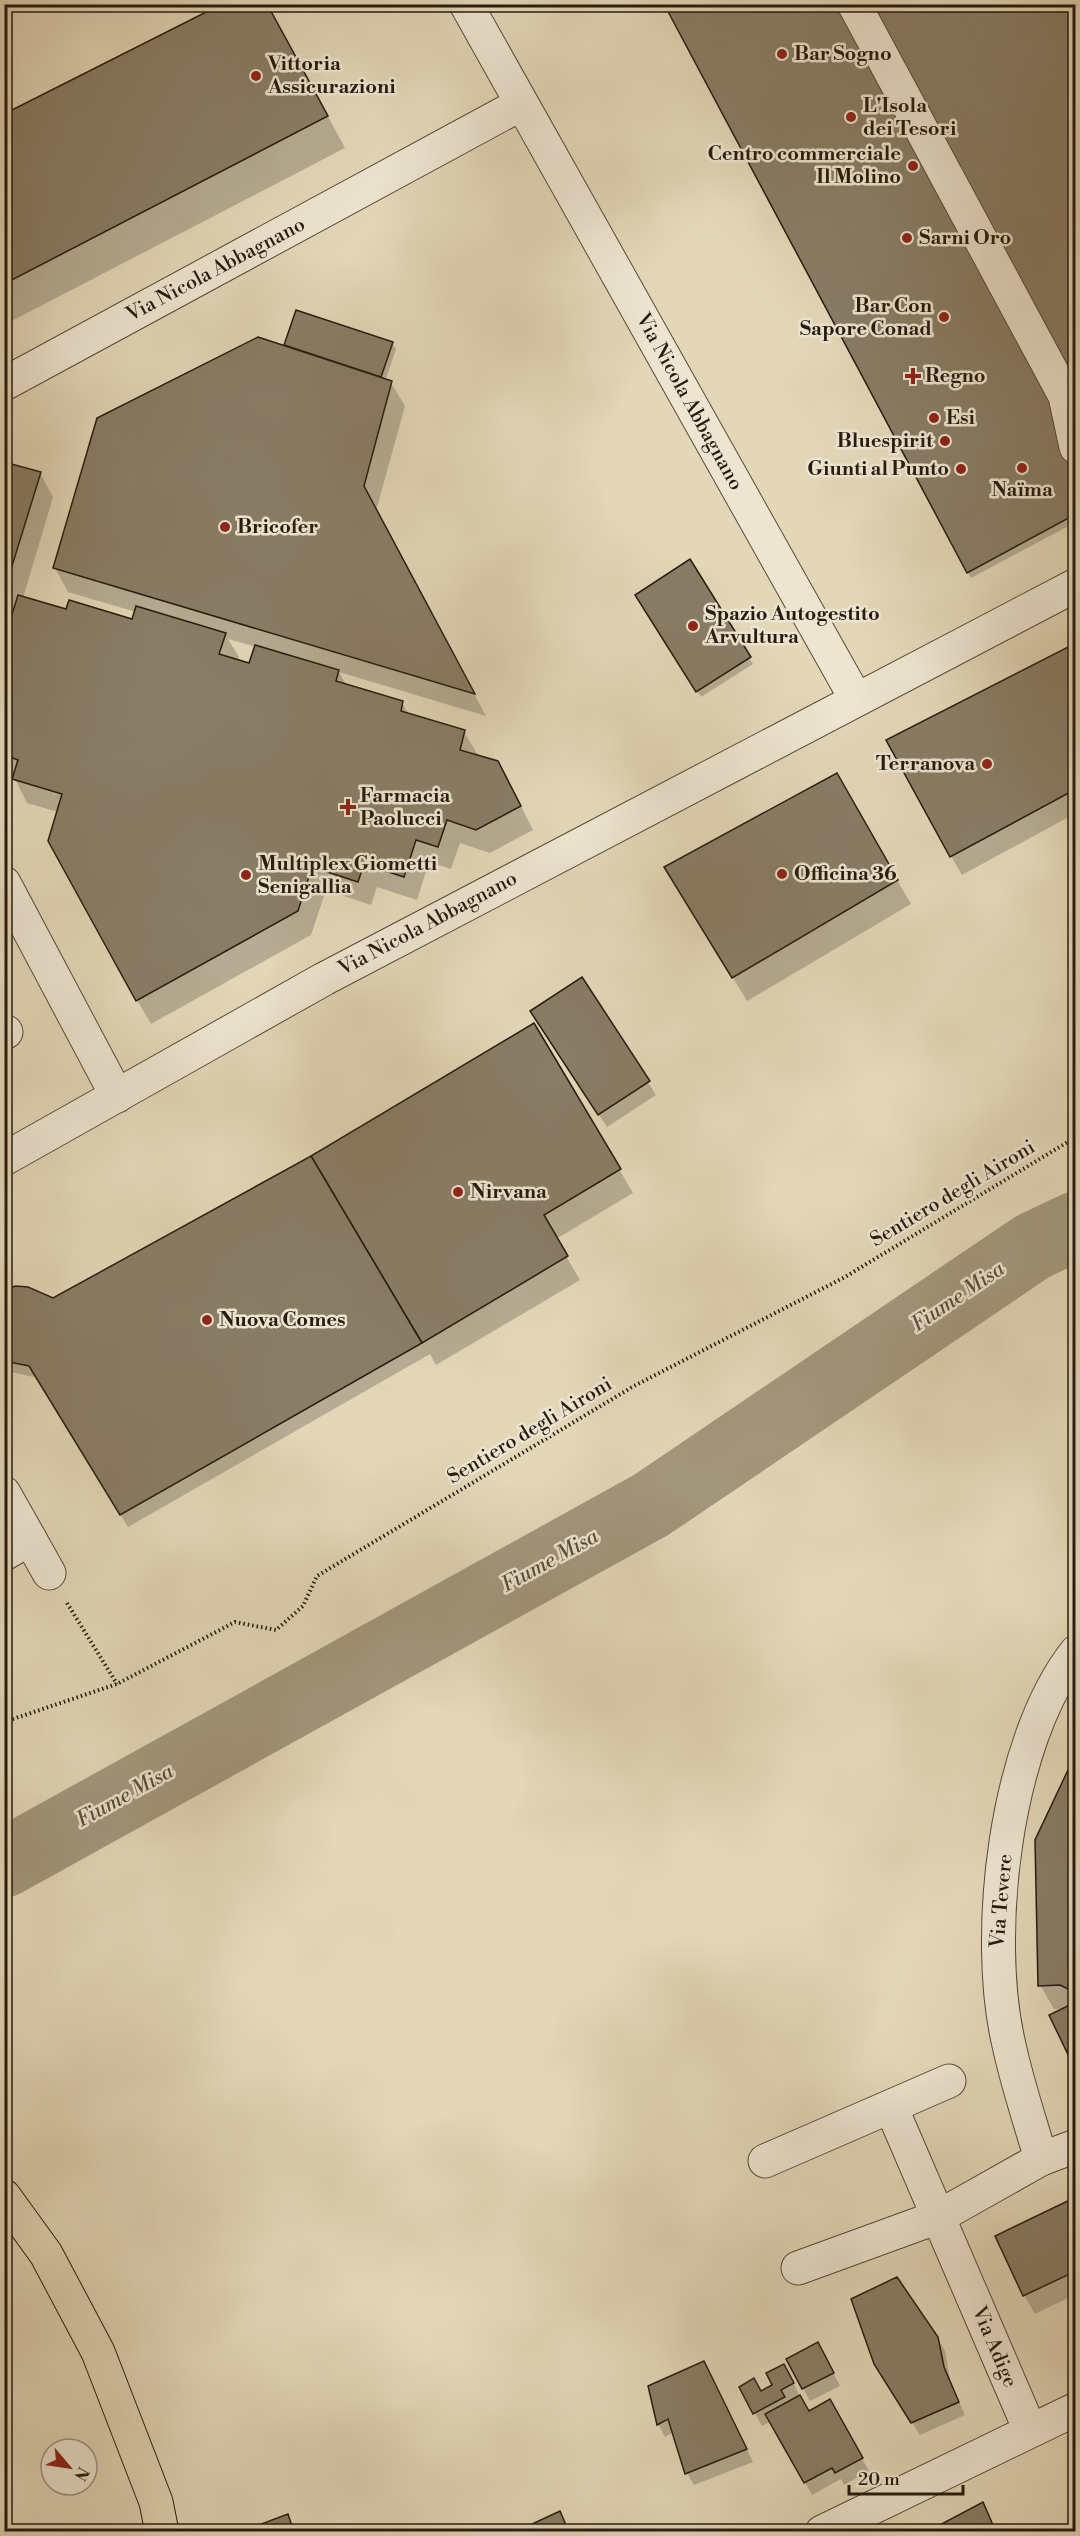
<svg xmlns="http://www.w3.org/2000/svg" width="1080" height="2536" viewBox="0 0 1080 2536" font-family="'Libre Bodoni',serif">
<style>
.shadow{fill:#0003;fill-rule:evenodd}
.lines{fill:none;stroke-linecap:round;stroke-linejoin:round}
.river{stroke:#a3977e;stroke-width:69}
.building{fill:#897d66;stroke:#271b0e;stroke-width:1.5}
.minor-casing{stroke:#564a38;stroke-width:35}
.major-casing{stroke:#271b0e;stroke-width:35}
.path{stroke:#271b0e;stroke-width:4;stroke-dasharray:1.5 3;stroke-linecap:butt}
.minor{stroke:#ede5d1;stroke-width:33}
.major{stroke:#e3d7b8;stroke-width:33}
.poi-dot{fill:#8f2418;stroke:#ede5d1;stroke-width:2}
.labels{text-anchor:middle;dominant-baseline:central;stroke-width:5;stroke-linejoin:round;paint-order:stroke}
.poi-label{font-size:20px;font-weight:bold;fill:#271b0e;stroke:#ede5d1;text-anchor:start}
.street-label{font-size:20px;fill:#271b0e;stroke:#ede5d1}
.water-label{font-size:21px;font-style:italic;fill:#594d3b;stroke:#ede5d1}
</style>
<rect width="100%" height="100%" fill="#e3d7b8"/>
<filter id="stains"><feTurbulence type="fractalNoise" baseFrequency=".00333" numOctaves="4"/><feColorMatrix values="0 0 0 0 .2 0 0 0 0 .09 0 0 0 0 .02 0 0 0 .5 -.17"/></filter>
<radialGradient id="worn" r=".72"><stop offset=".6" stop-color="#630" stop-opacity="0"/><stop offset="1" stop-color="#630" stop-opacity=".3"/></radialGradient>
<g class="shadow">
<polygon points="666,4 1076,4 1076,522 971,578"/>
<polygon points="275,19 345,148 4,325 4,115"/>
<path d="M 392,343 L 396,349 L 385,381 L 391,383 L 405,406 L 376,511 L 486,716 L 339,672 L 347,686 L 402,703 L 410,716 L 464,732 L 478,755 L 511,786 L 533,830 L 490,853 L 460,843 L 451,869 L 429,862 L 417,900 L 377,887 L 371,905 L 326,890 L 311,935 L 151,1024 L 137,1000 L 58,812 L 27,803 L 14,777 L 4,774 L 4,463 L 40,473 L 53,497 L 23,598 L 67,611 L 133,621 L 136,612 L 68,592 L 55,568 L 287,348 L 286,345 ZM 228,639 L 256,647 L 250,665 L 238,661 L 239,657 Z"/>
<polygon points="689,562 753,664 701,697 637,595"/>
<polygon points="1076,645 1076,813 962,875 951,856"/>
<polygon points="836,775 911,904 747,1001 680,891"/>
<polygon points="581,979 656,1095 607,1127 539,1024"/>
<polygon points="534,1025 633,1193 556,1239 580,1280 436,1365 430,1354 128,1527 38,1378 11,1372 4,1365 4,1290 53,1300 311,1158"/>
<polygon points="1076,1756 1076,2066 1051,2015 1064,2009 1054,2009 1040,1985"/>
<polygon points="1076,2199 1076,2294 1035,2314 1024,2295"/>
<polygon points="937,2337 945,2351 950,2381 965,2415 920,2435 883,2377"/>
<polygon points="825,2357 840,2386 810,2401 788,2360"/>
<polygon points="710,2375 753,2462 694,2485 687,2473 674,2432 665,2437 658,2424"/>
<polygon points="791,2378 808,2413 829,2401 869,2471 844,2485 841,2479 812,2495 771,2421 762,2426 741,2387 761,2393"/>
<polygon points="1076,2465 1076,2476 1071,2468"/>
</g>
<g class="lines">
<polyline class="river" points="4,1863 651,1505 1032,1247 1076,1226"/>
</g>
<g class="building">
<polygon points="222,4 267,4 328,116 4,284 4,114"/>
<polygon points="664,4 1076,4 1076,514 967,573"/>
<polygon points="296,310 393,342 381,377 284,345"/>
<polygon points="258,337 392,381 364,486 475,694 53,568 97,418"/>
<polygon points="4,462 41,472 4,592"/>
<polygon points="690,559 751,657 696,692 635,595"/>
<polygon points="18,595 66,609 69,600 132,619 136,606 226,633 219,654 249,663 255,645 339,670 336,681 403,701 401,711 465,730 460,750 498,761 521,806 476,830 447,820 438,847 416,840 404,877 364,864 358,882 312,867 298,911 136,1001 48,841 62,794 12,779 18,760 4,755 4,640"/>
<polygon points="1076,643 1076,789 950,857 886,740"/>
<polygon points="837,773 898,880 732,978 664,867"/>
<polygon points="582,977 650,1081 598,1115 530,1011"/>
<polygon points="534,1023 621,1169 544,1215 568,1256 422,1343 311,1156"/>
<polygon points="311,1156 422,1343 120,1515 29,1366 4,1361 4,1289 16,1286 28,1287 53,1298"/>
<polygon points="1076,1753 1076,1993 1060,1985 1038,1986 1035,1840"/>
<polygon points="1076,2002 1076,2064 1073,2065 1049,2015"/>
<polygon points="1076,2197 1076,2271 1023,2296 995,2236"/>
<polygon points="897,2277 938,2337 944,2367 959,2402 911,2423 874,2364 851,2299"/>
<polygon points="818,2342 834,2373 802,2389 786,2359"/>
<polygon points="704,2361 747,2449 685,2474 668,2419 657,2425 648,2386"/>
<polygon points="784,2364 794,2383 781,2390 785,2397 753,2414 739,2387 754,2378 761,2391 772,2385 766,2373"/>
<polygon points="800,2395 809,2411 830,2399 863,2458 835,2473 832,2468 804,2483 765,2414"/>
<polygon points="983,2502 996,2532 933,2532 932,2529"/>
<polygon points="560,2511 569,2532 515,2532"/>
<polygon points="288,2514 294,2532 240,2532"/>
</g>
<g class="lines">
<g class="minor-casing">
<g id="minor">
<polyline points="466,4 856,699"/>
<polyline points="854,4 1065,396 1076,447"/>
<polyline points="4,384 521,104"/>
<polyline points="4,883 117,1096"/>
<polyline points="4,1033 6,1032"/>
<polyline points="4,1159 324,979 1076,585"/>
<polyline points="4,1493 49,1573"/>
<polyline points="4,1554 30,1539"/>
<polyline points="891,2107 1030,2430"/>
<path d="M 1041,2159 C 1030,2121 1017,2083 1009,2045 C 983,1936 1005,1742 1076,1652"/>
<polyline points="765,2161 949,2081"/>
<polyline points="798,2268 938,2217 1041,2159 1076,2146"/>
<polyline points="822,2532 1076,2409"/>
</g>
</g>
<g class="major-casing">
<polyline id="major" points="4,2196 46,2254 98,2352 156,2502 162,2532"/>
</g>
<g class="path">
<polyline points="67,1603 117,1684"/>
<polyline points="4,1722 117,1684 235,1622 276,1630 303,1606 317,1576 634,1386 845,1277 1076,1137"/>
</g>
<use href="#minor" class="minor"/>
<use href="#major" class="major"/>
</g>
<g class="poi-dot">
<circle cx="782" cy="54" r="6"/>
<circle cx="256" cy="76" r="6"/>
<circle cx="851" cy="117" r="6"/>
<circle cx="913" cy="166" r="6"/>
<circle cx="907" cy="238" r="6"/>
<circle cx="944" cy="317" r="6"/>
<path d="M910 367h6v6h6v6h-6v6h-6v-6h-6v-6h6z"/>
<circle cx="934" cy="418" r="6"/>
<circle cx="945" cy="441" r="6"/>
<circle cx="1022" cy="468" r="6"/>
<circle cx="961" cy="469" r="6"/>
<circle cx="225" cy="527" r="6"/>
<circle cx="693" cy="626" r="6"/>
<circle cx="987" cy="764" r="6"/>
<path d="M345 798h6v6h6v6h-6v6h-6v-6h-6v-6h6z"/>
<circle cx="782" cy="874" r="6"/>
<circle cx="246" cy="875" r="6"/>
<circle cx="458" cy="1192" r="6"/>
<circle cx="207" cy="1320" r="6"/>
</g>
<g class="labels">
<g class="poi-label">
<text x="794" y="54">Bar Sogno</text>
<text x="268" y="64">Vittoria<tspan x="268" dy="23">Assicurazioni</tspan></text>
<text x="863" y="106">L'Isola<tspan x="863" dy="23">dei Tesori</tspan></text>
<text x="901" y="154" text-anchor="end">Centro commerciale<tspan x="901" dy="23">Il Molino</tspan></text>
<text x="919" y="238">Sarni Oro</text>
<text x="932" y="306" text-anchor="end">Bar Con<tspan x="932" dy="23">Sapore Conad</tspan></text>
<text x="925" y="376">Regno</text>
<text x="946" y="418">Esi</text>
<text x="933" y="441" text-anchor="end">Bluespirit</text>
<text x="949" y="469" text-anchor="end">Giunti al Punto</text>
<text x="1022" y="490" text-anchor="middle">Naïma</text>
<text x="237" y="527">Bricofer</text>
<text x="705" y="614">Spazio Autogestito<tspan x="705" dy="23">Arvultura</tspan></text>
<text x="975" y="764" text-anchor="end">Terranova</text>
<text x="360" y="796">Farmacia<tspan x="360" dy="23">Paolucci</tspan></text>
<text x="258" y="864">Multiplex Giometti<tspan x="258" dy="23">Senigallia</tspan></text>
<text x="794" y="874">Officina 36</text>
<text x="470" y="1192">Nirvana</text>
<text x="219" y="1320">Nuova Comes</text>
</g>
<g class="street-label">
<text transform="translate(216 270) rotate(-28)">Via Nicola Abbagnano</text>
<text transform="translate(689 402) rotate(61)">Via Nicola Abbagnano</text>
<text transform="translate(428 924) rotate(-28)">Via Nicola Abbagnano</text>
<text transform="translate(953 1194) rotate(-31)">Sentiero degli Aironi</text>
<text transform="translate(530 1431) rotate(-31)">Sentiero degli Aironi</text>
<text transform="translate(1002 1901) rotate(-85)">Via Tevere</text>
<text transform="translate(994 2347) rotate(67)">Via Adige</text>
</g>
<g class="water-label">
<text transform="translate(958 1297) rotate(-34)">Fiume Misa</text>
<text transform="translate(550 1561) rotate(-29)">Fiume Misa</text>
<text transform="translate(125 1796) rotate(-29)">Fiume Misa</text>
</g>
</g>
<rect width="1080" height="2536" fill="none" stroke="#e3d7b8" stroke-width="24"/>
<rect x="6" y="6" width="1068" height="2524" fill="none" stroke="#271b0e" stroke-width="3"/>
<rect x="12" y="12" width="1056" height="2512" fill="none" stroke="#271b0e" stroke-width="1.5"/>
<g transform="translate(69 2467) rotate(119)"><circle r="28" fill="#ede5d1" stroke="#9e9483" stroke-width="1.5"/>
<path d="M0-4.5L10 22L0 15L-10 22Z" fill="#8f2418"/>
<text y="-9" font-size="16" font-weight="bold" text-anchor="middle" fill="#271b0e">N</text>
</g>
<path d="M849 2485v9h114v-9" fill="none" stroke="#271b0e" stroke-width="3"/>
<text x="858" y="2485" font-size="18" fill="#271b0e" stroke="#ede5d1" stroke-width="4.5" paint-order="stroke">20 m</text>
<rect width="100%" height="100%" filter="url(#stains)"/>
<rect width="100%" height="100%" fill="url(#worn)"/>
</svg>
